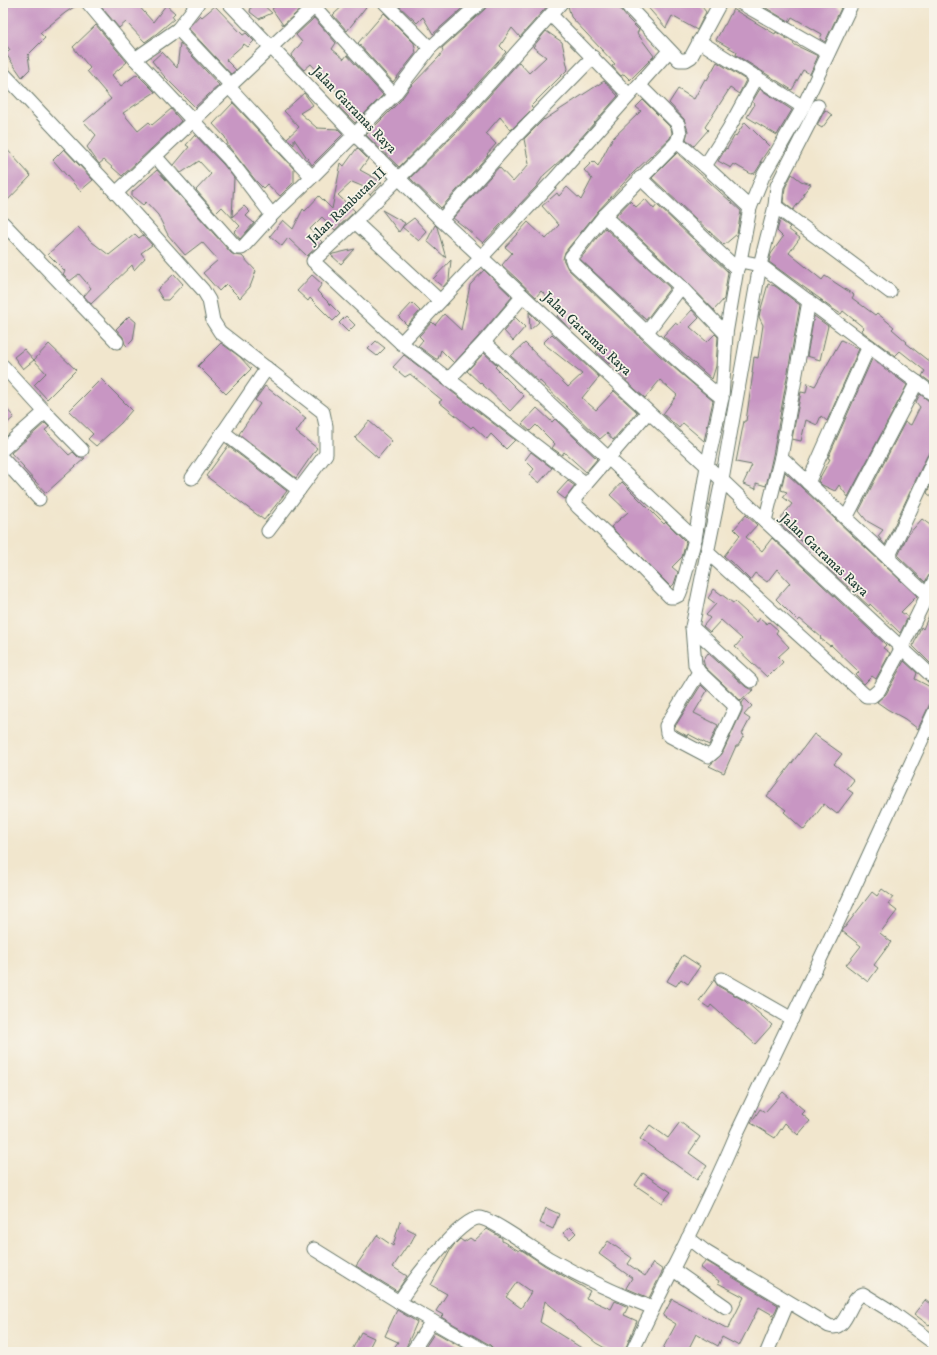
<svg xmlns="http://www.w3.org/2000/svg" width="937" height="1355" viewBox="0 0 937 1355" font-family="'IM FELL DW Pica',serif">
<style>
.building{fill:#c896c3;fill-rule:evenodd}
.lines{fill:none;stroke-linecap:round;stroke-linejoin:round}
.street-casing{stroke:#68786a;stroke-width:15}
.street{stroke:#fff;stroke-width:13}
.labels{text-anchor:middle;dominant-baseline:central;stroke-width:3.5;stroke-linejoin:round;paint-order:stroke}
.street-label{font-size:14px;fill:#1f3d34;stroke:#f7f3e8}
</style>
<rect width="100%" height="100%" fill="#f7f3e8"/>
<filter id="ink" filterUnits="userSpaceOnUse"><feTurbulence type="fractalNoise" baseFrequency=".025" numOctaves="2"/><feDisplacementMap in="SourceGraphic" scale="8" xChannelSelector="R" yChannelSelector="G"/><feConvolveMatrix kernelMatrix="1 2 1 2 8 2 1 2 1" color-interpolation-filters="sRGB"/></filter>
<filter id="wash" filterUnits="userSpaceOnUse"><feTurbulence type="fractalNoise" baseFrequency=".012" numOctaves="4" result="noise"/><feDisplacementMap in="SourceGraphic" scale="16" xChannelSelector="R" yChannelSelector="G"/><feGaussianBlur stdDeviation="0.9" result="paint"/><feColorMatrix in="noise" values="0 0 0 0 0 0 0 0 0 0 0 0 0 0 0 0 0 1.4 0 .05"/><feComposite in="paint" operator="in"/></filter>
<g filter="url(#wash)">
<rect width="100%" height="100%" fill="#f1e6cd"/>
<g id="blocks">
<g class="building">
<polygon points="3,3 80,3 65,13 40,33 45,38 28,55 30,69 22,77 6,54 10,50 3,41"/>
<polygon points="98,3 136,3 153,22 166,5 175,13 172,16 174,19 156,34 145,42 126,22 119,28"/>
<polygon points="252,3 261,3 272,13 259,19 250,12"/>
<polygon points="279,3 303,3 304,6 283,25 272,9"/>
<polygon points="346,3 369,3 347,31 333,15"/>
<polygon points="396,3 468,3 433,34 423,17 417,23"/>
<polygon points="488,3 550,3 520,37 512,28 500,46 506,52 445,120 399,167 366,135 400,101 410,87 439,57 443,51 442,48 485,9"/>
<polygon points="569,3 617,3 619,8 628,19 639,30 637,33 654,56 630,80 624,74 621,76 612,66 615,64 571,17 568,6"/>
<polygon points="644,3 699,3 706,12 697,30 672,16 666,28"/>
<polygon points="758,3 833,3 841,8 825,42 820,39 822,34 792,17 789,22"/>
<polygon points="215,6 243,35 246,33 254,41 248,47 244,44 226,60 236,70 231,74 188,28 200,15 202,17"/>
<polygon points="733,9 775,34 776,32 794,43 793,44 818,56 810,74 803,70 792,90 736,55 737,52 716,40 724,25 725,25"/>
<polygon points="384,13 414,43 416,53 393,82 358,43"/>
<polygon points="314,18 336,43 332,49 344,59 347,55 383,95 355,123 339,107 346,100 330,85 311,64 304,70 291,56 302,42 296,35"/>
<polygon points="96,25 127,62 112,75 121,86 137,74 155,92 123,113 138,131 149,122 152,125 171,109 181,121 122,176 104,160 99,164 87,147 96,135 84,122 111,99 87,71 90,68 73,47"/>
<polygon points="546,31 562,42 568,69 531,106 533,108 511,130 500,117 486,133 496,144 487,154 488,155 441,208 410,178 457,132 519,62 529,73 546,57 533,47"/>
<polygon points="180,43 219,85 195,107 164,76 152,61 162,52 177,68"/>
<polygon points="717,62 746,80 739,94 730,88 705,127 708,130 694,146 686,139 688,131 684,119 669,103 678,89 694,99 705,79 707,80"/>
<polygon points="604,81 618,96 563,158 544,175 536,187 483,243 467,229 453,218 499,167 513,182 529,164 524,139 544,119 544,120"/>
<polygon points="760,89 792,110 777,135 747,117 755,104 752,102"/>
<polygon points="304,93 313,105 300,113 317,128 338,129 343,134 312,165 294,139 294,145 287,138 299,127 284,111"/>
<polygon points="643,100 671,128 672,133 670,138 634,172 598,211 565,252 563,259 568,269 659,355 713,401 704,441 683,423 679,428 663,414 677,395 660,380 645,398 626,381 628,378 611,362 609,364 596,352 601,347 576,324 571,329 564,323 557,316 562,311 541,291 536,297 502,265 512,253 505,247 528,222 546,239 559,225 542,206 557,193 559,196 567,187 581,200 592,179 584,170 593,161 598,166 612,139 641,111 636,107"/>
<polygon points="233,103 294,169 294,182 280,196 267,184 263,188 256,181 229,147 225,137 213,124"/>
<polygon points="825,110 832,115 822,128 817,125"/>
<polygon points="745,122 770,147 760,162 762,162 755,173 751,174 734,164 731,168 718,161 726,148 727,149 735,135 736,136"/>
<polygon points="195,135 223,164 234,178 232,217 244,206 250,212 246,216 254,223 240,239 234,232 240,226 222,207 216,213 196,190 211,174 199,161 181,173 174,165 189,147 186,145"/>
<polygon points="3,145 31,176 3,205"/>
<polygon points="357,148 368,159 360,170 382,182 370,195 364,187 352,182 338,195 355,211 335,230 322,217 310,229 322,242 307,256 288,238 282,246 270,236 283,220 293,229 303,209 305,211 319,196 332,209 341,163 344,166"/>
<polygon points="64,149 93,180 80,191 53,160"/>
<polygon points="677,153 741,211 737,234 724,245 652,178"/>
<polygon points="157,170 231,253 234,255 242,256 256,271 250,287 240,298 226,284 219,291 203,273 218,260 202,242 185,255 168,235 158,215 146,202 143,205 132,196 132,192"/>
<polygon points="792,174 801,181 811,184 803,194 805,195 793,210 783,202 785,188"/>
<polygon points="645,199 654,209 657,205 728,272 724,299 714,310 686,281 616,216 630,201 636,207"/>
<polygon points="382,210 405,223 399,232"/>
<polygon points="414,218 427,232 419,241 402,227"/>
<polygon points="780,220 790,227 788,229 800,238 789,253 822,280 825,276 854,295 852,298 875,315 877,313 894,327 892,329 907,342 906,343 931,363 934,359 934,385 922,376 925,371 900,351 895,356 863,332 862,330 864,328 843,311 841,314 833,309 820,300 823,301 769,262 771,254 783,237 777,231"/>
<polygon points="435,225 437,227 446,258 427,241"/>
<polygon points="78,227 92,242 109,255 135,234 139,238 143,235 152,245 141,253 145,258 134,270 132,265 91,304 84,296 91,288 79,274 70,281 63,274 65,271 48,254"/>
<polygon points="605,228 670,288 646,320 580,259"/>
<polygon points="355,249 341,264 331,255 333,254"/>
<polygon points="451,260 449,280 443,287 433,279"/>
<polygon points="484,270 512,297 478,337 454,363 441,350 438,359 436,359 418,346 423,340 419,336 432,322 435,325 444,314 461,330 470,285"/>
<polygon points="174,274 183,284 168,300 163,300 157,290"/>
<polygon points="312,275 322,284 317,291 340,314 333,321 310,298 308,301 297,291"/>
<polygon points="768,284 775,286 800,305 773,455 766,486 756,483 756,489 743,484 752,465 736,462 744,421 746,421 753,373 752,373 754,357 758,358 763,325 759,317 760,312"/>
<polygon points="412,303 420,311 407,325 399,317"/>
<polygon points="692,310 699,318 690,327 707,342 715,334 718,337 716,366 712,379 663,336 675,323 678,325"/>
<polygon points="529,312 539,322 530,330"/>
<polygon points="129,316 136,322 133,340 127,346 125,344 123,337 116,329"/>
<polygon points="346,316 355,325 348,332 339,323"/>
<polygon points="814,316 828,326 820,360 807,356"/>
<polygon points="515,317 525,327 513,341 504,331"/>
<polygon points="552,334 599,377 582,398 596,410 614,391 637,412 613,440 607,433 600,439 540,381 539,382 511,356 525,343 568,387 582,374 543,343"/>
<polygon points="841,340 859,349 827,421 821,416 817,425 806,420 801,441 792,439 801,392 806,393 808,383 815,386"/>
<polygon points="376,341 385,348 377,356 368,349"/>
<polygon points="221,343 240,357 251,369 226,394 198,366"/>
<polygon points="49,344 76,370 47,399 34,385 46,373 34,360"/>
<polygon points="24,349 34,360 23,369 14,357"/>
<polygon points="484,353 497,365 495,367 524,396 510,411 480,382 480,383 467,371"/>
<polygon points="404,355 515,440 506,449 491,434 487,439 473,426 471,428 439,402 442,400 410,374 405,377 393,367"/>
<polygon points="872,359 907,385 848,497 839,485 835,491 822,485 818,481 830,459 828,458"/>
<polygon points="101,379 132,410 121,423 96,446 88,439 93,434 69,411"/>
<polygon points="265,386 306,418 296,432 317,448 296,478 239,434 260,404 255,400"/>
<polygon points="920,394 929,401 934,403 934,451 930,452 927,456 885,545 878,536 883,530 867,521 859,511 905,422 911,425 920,407 916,402"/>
<polygon points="3,405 14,417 3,427"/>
<polygon points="537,408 552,422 555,419 597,459 586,472 564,452 562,455 552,448 555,444 536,425 530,431 522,424"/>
<polygon points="369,421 392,441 378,458 355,438"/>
<polygon points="45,423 49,427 45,430 69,455 73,452 79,458 85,458 46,493 23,468 24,467 11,453"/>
<polygon points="228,446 287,491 264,520 206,476"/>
<polygon points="531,452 552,468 539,483 529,475 534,469 525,460"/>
<polygon points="785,472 917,596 901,612 908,617 900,633 870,604 869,606 827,568 831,562 790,533 781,525 784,521 781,518 792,504 783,497 787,492 781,490"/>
<polygon points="568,481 575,486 565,499 557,493"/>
<polygon points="622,482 664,524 666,522 686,542 682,557 672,567 678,572 674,584 671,587 611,527 628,512 610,495"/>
<polygon points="931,484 934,486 934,499 927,493"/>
<polygon points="746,515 757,525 746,537 762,551 772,538 886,645 883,648 890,653 876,679 872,676 864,684 856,675 859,672 831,645 830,646 820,638 821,637 800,619 798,621 776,599 790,583 777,569 767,582 755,573 750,580 737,567 724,556 740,535 734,529"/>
<polygon points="922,519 934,528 934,573 929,575 925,582 898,556 907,536"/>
<polygon points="714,589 733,603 735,602 757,622 760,618 767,624 769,622 778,630 776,633 789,647 778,657 783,662 774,672 773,671 767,677 735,647 742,639 721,620 710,632 703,626 710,618 706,615 716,604 708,598"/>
<polygon points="934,604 934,667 913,646 921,627 923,629"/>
<polygon points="708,653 746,687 750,689 754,689 741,701 705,667 703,660"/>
<polygon points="904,661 917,673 915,679 934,689 934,695 918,729 905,719 887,709 877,702 886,694"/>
<polygon points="701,685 707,691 694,713 718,725 709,745 688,734 687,736 675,729 674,728"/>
<polygon points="745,699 752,706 744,715 750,719 742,734 744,735 738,746 736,746 724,773 709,766 722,754 742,711 742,703"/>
<polygon points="814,734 842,754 834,764 854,780 847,789 853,793 837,814 824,804 804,830 784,812 786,810 767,796"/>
<polygon points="882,889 893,897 888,904 897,911 880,933 891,942 874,965 878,968 868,982 846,965 861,946 842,931 872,892 877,896"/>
<polygon points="683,955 700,966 688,984 681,979 676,986 667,981"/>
<polygon points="714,980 718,986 745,1001 772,1025 755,1044 711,1005 709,1008 699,1001"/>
<polygon points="783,1092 805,1111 802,1114 810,1121 798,1135 785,1123 775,1138 751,1123 760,1109 765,1112"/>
<polygon points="680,1122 700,1137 689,1153 707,1166 697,1180 640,1139 650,1125 668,1138"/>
<polygon points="643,1173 671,1192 662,1203 635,1185"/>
<polygon points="546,1208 559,1214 553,1229 540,1223"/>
<polygon points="400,1221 408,1229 416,1233 409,1246 407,1246 393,1267 407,1276 397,1291 356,1266 377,1235 393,1246"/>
<polygon points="570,1227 576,1233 570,1239 563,1233"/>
<path d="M 487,1229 L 502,1238 L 502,1241 L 519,1251 L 520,1249 L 544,1265 L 590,1291 L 586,1298 L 611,1309 L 615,1301 L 628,1307 L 624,1315 L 637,1321 L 624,1352 L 612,1352 L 596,1343 L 545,1301 L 540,1322 L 588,1352 L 494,1352 L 493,1348 L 490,1345 L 441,1317 L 443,1315 L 436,1311 L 447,1294 L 431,1285 L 451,1249 L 454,1245 L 460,1239 L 464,1242 L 470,1238 L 474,1241 ZM 517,1282 L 531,1292 L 521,1308 L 506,1297 Z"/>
<polygon points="608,1241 632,1258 628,1264 645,1276 653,1263 663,1270 649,1298 626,1288 632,1278 599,1254"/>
<polygon points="706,1261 778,1305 776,1310 773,1315 759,1307 739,1346 722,1337 718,1346 696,1334 687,1352 661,1352 676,1324 663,1316 672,1299 728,1329 744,1297 718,1283 719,1281 700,1268"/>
<polygon points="925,1300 934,1307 934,1327 930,1324 929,1325 914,1314"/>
<polygon points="397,1310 417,1322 404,1352 391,1352 398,1342 385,1336"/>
<polygon points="361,1332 374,1338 367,1352 351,1352"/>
<polygon points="435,1332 470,1352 422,1352"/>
</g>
</g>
</g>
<g filter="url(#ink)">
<use href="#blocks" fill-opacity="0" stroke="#68786a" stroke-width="1"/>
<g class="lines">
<g class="street-casing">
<g id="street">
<polyline points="88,3 135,59 229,159 272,215"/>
<polyline points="229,3 354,134 441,220 707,466 765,521 934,678"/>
<polyline points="311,3 394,95"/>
<polyline points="385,3 430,48"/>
<polyline points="561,3 451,126 355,222 313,261 401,343 586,484"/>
<polyline points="625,3 679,60 686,60 691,57 720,3"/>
<polyline points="741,3 828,53"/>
<polyline points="551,15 629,95"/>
<polyline points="178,29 227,81 229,87 312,177"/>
<polyline points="699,41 803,107"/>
<polyline points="135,59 178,29 198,3"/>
<polyline points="3,73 116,193 203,290 209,300 213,321 220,332 323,412 326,426 326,454 268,531"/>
<polyline points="639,85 678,124 680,133 677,142"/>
<polyline points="155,156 237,248 242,248 272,215 312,177 394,95 430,48 480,3"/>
<polyline points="705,166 728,130 757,77"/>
<polyline points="640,178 737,269"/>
<polyline points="116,193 318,3"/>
<polyline points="775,206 890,292"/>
<polyline points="604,216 681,287 726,334"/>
<polyline points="441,220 513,139 593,57"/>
<polyline points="355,222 440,301"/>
<polyline points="3,223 117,342"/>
<polyline points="740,261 760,265 934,395"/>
<polyline points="647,332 681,287"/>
<polyline points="484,342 695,539"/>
<polyline points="401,343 552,182 669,51"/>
<polyline points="3,366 45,412 82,450"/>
<polyline points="449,379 484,342 523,296"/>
<path d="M 722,398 C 669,356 622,308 573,263 L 571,257 L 604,216 L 677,142 L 705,166 L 750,208"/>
<polyline points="648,412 586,484 573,501 578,507 621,547 670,597 675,597 679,595 681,590 695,539 707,466 722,398 726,334 737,269 740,261 750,208 763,176 803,107 852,3"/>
<polyline points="223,432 299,490"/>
<polyline points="3,449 45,412"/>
<polyline points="781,457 927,595"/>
<polyline points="3,459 39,499"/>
<polyline points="192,478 267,368"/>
<polyline points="808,483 869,346"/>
<polyline points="846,518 917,382"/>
<polyline points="765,521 781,457 809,301"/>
<polyline points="707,552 866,696 872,696 879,690 901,649 934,581"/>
<polyline points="888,558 934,459"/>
<polyline points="692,627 751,681"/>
<polyline points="699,672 666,726 667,733 670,736 706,755 709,756 715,751 735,708 735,706 699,672 695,665 692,627 722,480 760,265 775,206 777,186 818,106"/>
<polyline points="722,979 792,1019"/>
<path d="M 688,1238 L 706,1252 L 829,1326 C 848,1333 848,1298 863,1294 L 889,1310 L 934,1343"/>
<polyline points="314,1249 399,1302"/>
<polyline points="672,1269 726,1307"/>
<polyline points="412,1352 432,1321"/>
<path d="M 486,1352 L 399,1302 C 409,1286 461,1216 480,1218 C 492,1219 535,1250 548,1258 C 581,1277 617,1294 653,1308"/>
<path d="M 632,1352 C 666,1279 706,1208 737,1133 L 846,905 L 934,713"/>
<polyline points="767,1352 788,1302"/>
</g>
</g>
<use href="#street" class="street"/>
</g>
</g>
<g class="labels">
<g class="street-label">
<text transform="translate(354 110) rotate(46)">Jalan Gatramas Raya</text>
<text transform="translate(347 206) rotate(-44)">Jalan Rambutan II</text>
<text transform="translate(587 334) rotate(43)">Jalan Gatramas Raya</text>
<text transform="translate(824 555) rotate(43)">Jalan Gatramas Raya</text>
</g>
</g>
<rect width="937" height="1355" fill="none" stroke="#f7f3e8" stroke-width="16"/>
</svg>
